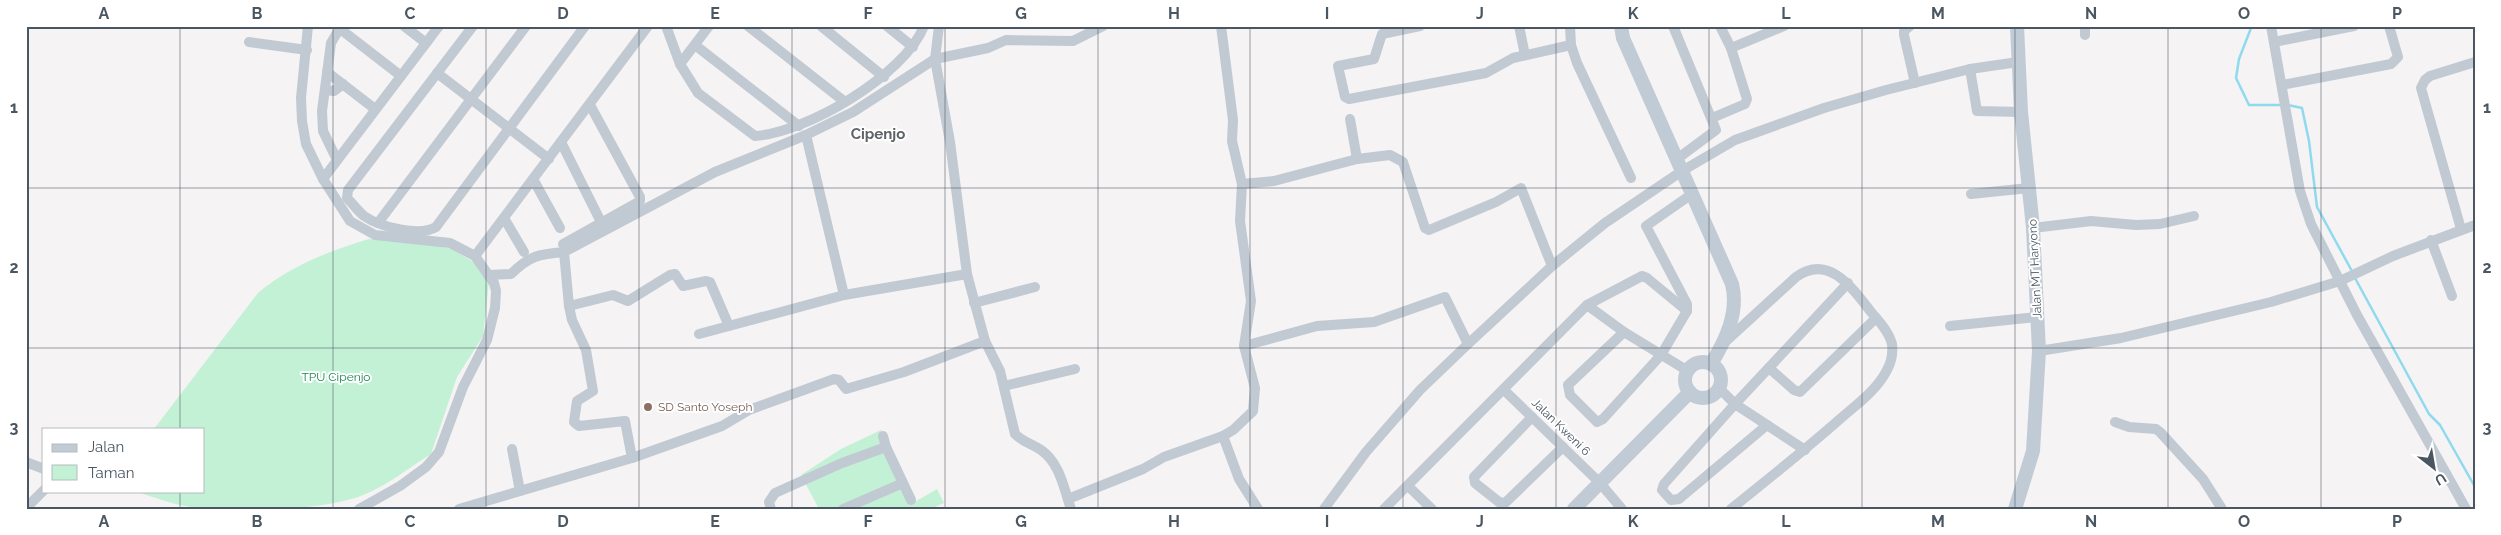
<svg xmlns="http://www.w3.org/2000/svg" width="2501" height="535" viewBox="0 0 2501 535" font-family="Raleway,sans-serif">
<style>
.green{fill:#c3f1d5}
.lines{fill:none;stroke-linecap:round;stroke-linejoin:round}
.stream{stroke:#90daee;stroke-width:2.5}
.street{stroke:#c1cad2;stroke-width:10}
.secondary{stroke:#c1cbd6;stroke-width:14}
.grid{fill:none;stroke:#4a5661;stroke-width:1;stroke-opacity:0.55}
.education-dot{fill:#8d6e63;stroke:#fff;stroke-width:2}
.labels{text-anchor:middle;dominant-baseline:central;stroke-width:4;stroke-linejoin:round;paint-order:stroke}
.street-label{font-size:12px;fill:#4a5661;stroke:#fff}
.park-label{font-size:12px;fill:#17864f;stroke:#fff}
.education-label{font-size:12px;fill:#785e54;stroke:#fff;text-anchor:start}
.quarter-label{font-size:15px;font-weight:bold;fill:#5f6368;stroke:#fff}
.neatline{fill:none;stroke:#4a5661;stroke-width:2}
.grid-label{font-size:16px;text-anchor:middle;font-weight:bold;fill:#4a5661}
</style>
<rect width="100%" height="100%" fill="#f5f3f3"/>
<g class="green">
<path d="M 369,239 L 413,241 L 452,249 L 490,272 L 483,336 L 457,377 L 431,454 C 410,467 385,487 363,495 C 324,511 227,514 185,506 C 169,503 153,497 138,492 L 204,491 L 204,429 L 154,429 L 258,293 C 290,266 329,251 369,239 Z"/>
<polygon points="881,430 913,503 937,489 944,503 930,509 819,509 801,475 841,449"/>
</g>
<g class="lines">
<g class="stream">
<polyline points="2248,26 2251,28 2239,59 2236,78 2249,105 2282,105"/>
<polyline points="2288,105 2302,108 2309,141 2317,207 2353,273"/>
<polyline points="2355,278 2429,414 2440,425 2475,487"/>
</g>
<g class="street">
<polyline points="308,26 301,98 302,121 306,144 323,179 350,221 375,235 450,243 475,256 494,283 496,291 495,308 487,340 463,387 439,452 426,467 400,486 359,509"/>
<polyline points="404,26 426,43"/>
<path d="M 473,26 L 348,190 L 347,198 C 353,204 358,211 364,216 C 380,227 420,237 436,227 L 585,26"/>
<path d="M 666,26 L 680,64 L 698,93 L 755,136 C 806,133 905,75 924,26"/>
<polyline points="748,26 845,102"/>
<polyline points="821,26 884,77"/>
<polyline points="887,26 913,47"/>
<path d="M 939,26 L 935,59 L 950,142 L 967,274 L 985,341 L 1000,371 L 1015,434 C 1023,442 1032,444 1041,450 C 1060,463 1064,489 1071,509"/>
<polyline points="1420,26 1382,34 1374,59 1338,66 1345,97 1349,99 1486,73 1513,58 1571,45"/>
<polyline points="1519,26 1525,55"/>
<polyline points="1570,26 1571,45 1577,63 1631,178"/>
<polyline points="1673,26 1716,130 1677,159"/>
<polyline points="1910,26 1904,31 1904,35 1915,83"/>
<polyline points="2085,26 2085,35"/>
<polyline points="2271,26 2300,191 2311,224 2357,315 2466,509"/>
<polyline points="339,28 401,76"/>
<polyline points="249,42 307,50"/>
<polyline points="2274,42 2354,26"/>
<polyline points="695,45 799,126"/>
<polyline points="1731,48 1784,26"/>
<polyline points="680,64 709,26"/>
<polyline points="1970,69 1977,111 2021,112"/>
<polyline points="327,72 375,109"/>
<polyline points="437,73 549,159"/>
<polyline points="2282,85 2391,64 2398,57 2389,26"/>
<polyline points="325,90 334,91 343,84"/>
<polyline points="1712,118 1745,104 1747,99 1731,48 1720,26"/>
<polyline points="1350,119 1357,159"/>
<polyline points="806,135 844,295"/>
<polyline points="561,142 602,224"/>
<polyline points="337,160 323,131 322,111 331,43 341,26"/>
<polyline points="323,179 439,26"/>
<polyline points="533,179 560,228"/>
<polyline points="1242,184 1274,181 1357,159 1390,155 1403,162 1425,228 1429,230 1496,202 1521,188 1552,266"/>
<polyline points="1971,194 2029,188"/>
<polyline points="504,218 524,252"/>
<polyline points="378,223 526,26"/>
<polyline points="2033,228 2091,221 2136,225 2160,224 2194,216"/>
<polyline points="2461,229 2421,88 2425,80 2430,76 2475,62"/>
<polyline points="2431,240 2452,296"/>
<polyline points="563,244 640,201 640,197 590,105"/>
<polyline points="475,256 648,26"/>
<path d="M 488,275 L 511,274 C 529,256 539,254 564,252 L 715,172 L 806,135 L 853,112 L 935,59 L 988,48 L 1006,40 L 1073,41 L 1103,26"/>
<polyline points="974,303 1035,287"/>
<polyline points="1587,305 1624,332 1688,371"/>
<polyline points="569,306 613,295 628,301 670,275 675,274 683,286 706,281 710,282 729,326"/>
<polyline points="1950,326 2037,317"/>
<polyline points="1624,332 1568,385 1570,395 1597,422 1603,419 1661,355 1687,311 1687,304 1646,226 1692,194"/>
<polyline points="699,334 844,295 967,274"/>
<path d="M 1725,342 L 1796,277 C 1829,253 1853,289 1871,312 C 1879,321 1889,332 1892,344 C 1893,353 1892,361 1887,370 C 1877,390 1857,404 1840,419 C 1805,450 1768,479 1731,509"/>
<polyline points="1244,346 1317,326 1374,322 1445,297 1468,344"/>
<polyline points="2039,351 2121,338 2271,302 2340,281 2393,256 2475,225"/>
<polyline points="1769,368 1794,390 1800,392 1876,318"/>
<polyline points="1004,386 1075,369"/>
<polyline points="1719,388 1735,404 1805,450"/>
<polyline points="1504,390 1600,483 1622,509"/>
<polyline points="1532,417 1474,477 1475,483 1499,502 1505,503 1563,447"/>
<polyline points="2115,422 2129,427 2156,429 2160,432 2203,479 2222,509"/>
<polyline points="1767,425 1679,499 1671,500 1662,490 1664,484 1735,404 1848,283"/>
<polyline points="883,436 886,447 911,500"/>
<polyline points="1223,436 1239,479 1258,509"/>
<polyline points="512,449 520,491"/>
<polyline points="632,458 722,426 749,410 834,379 839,380 846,389 904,372 985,341"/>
<polyline points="26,462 44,469"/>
<polyline points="1408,486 1432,509"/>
<polyline points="1068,499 1143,469 1164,457 1223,436 1233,430 1253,411 1255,388 1244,346 1251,301 1240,221 1242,184 1232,141 1233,120 1221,26"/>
<polyline points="26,508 44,490"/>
<polyline points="459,509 632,458 625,421 579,426 574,422 577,401 593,391 586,350 572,320 569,306 564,252"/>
<polyline points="771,509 769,502 775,493 842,463 886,447"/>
<polyline points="843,509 903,483"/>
<polyline points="1324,509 1366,452 1420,390 1468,344 1552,266 1605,223 1682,171 1735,140 1824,108 1886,90 1970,69 2018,62"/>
<polyline points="1384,509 1587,305 1642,276 1647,278 1687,311"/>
</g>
<g class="secondary">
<path d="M 1621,26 L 1623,38 L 1732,284 C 1739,312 1726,340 1711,364"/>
<circle cx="1703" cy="380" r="18"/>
<polyline points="1574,509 1690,392"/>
<polyline points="2015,509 2033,451 2039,351 2033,228 2021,112 2017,26"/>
</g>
</g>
<path class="grid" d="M 180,26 L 180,429M 333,26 L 333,509M 486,26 L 486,509M 639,26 L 639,509M 792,26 L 792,509M 945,26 L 945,509M 1098,26 L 1098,509M 1250,26 L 1250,509M 1403,26 L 1403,509M 1556,26 L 1556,509M 1709,26 L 1709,509M 1862,26 L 1862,509M 2015,26 L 2015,509M 2168,26 L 2168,509M 2321,26 L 2321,509M 26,188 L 2475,188M 26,348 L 2475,348M 180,491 L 180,509"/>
<circle class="education-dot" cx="648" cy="407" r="5"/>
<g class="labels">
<g class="street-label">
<text transform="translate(2035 269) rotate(-93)">Jalan MT Haryono</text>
<text transform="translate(1561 427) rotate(44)">Jalan Kweni 6</text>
</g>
<g class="park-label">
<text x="336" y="377">TPU Cipenjo</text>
</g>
<g class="education-label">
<text x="658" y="407">SD Santo Yoseph</text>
</g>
<g class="quarter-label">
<text x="878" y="134">Cipenjo</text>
</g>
</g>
<rect width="2501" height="535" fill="none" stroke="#ffffff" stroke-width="55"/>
<rect x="42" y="428" width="162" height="65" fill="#ffffff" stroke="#b7bbc0"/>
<rect x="52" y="444" width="25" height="8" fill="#c1cbd6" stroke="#b7bbc0"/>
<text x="88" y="452" font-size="15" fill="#4a5661">Jalan</text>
<rect x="52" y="465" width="25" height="15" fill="#c3f1d5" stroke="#b7bbc0"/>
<text x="88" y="478" font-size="15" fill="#4a5661">Taman</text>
<g transform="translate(2434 468) rotate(149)" stroke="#ffffff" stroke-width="4" paint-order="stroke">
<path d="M0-4L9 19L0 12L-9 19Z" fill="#4a5661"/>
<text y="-8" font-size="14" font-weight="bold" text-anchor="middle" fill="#4a5661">U</text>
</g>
<rect x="28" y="28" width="2446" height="480" class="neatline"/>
<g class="grid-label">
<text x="104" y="19">A</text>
<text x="257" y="19">B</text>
<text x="410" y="19">C</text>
<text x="563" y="19">D</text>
<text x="715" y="19">E</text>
<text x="868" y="19">F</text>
<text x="1021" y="19">G</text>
<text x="1174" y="19">H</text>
<text x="1327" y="19">I</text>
<text x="1480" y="19">J</text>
<text x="1633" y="19">K</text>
<text x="1786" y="19">L</text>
<text x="1938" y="19">M</text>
<text x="2091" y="19">N</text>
<text x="2244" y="19">O</text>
<text x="2397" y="19">P</text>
<text x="14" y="113">1</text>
<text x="2487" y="113">1</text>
<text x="14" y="273">2</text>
<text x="2487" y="273">2</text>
<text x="14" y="433">3</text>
<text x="2487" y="433">3</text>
<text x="104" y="527">A</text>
<text x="257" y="527">B</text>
<text x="410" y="527">C</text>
<text x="563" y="527">D</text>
<text x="715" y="527">E</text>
<text x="868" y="527">F</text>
<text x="1021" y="527">G</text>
<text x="1174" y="527">H</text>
<text x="1327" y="527">I</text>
<text x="1480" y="527">J</text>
<text x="1633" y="527">K</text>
<text x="1786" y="527">L</text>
<text x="1938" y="527">M</text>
<text x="2091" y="527">N</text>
<text x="2244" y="527">O</text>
<text x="2397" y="527">P</text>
</g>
</svg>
